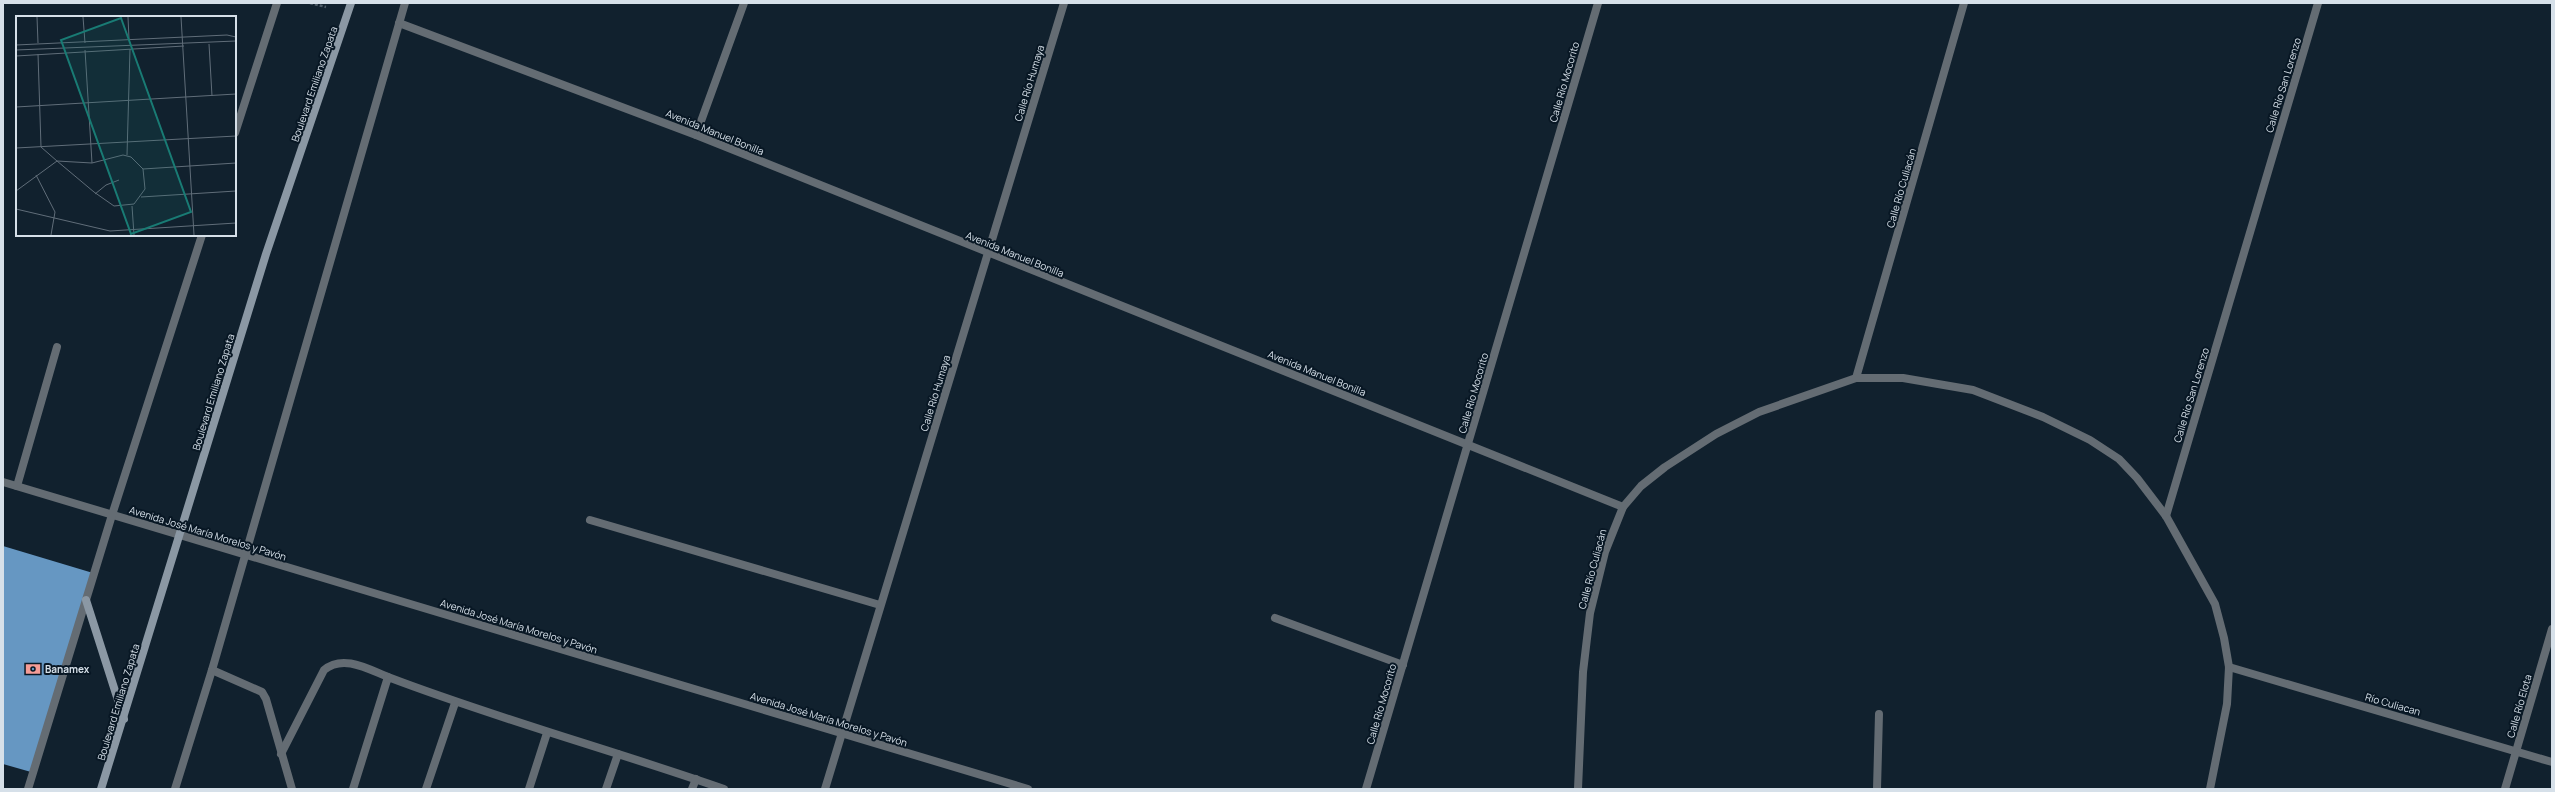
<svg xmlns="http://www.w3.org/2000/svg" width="2555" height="792" viewBox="0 0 2555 792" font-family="Manrope,sans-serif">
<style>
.building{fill:#6697c2}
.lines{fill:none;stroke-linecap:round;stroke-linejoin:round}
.path{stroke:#4e5c68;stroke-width:2.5;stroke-dasharray:3 2;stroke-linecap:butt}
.service{stroke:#646c73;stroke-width:8}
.minor{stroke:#646c73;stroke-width:8}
.secondary{stroke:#8b98a4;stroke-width:8}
.labels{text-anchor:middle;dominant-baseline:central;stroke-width:4;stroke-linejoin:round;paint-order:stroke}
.street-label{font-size:10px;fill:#d6e0e9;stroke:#081724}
.poi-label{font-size:10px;font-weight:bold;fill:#d6e0e9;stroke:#081724;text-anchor:start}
.inset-road{fill:none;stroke:#606d79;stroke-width:1}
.view{fill:#197b74;fill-opacity:0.15;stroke:#197b74;stroke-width:2}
.inset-edge{fill:none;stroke:#d6e0e9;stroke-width:2}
</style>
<rect width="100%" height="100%" fill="#11212e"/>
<polygon class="building" points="3,546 93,573 31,772 3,764"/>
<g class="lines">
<polyline class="path" points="310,3 326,7"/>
<g class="service">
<polyline points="696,135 744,3"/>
<polyline points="17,486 57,347"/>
<polyline points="590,520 880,605"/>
<polyline points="1275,618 1403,665"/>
<polyline points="212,670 262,692 266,699 292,789"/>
<path d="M 281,754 L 324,670 C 343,654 368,669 388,677"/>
<path d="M 353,789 L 388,677 C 498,719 612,750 724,789"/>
<polyline points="426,789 455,703"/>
<polyline points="529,789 547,733"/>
<polyline points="606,789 618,754"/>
<polyline points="692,789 696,779"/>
</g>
<g class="minor">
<polyline points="399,23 696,135 1623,507"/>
<polyline points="235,133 277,3"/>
<polyline points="1856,378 1964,3"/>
<polyline points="3,482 1028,789"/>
<polyline points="2166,516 2318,3"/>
<polyline points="2229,667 2552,762"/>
<polyline points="28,789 112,515 202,235"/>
<polyline points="175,789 212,670 405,3"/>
<polyline points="825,789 1064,3"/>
<polyline points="1366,789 1598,3"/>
<polyline points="1578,789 1583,672 1590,613 1605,552 1623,507 1641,486 1665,467 1716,434 1759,412 1856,378 1903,378 1973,390 2043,417 2090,440 2119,459 2137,478 2166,516 2215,604 2224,638 2229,667 2227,704 2210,789"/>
<polyline points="1877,789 1879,714"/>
<polyline points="2505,789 2552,629"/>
</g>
<g class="secondary">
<polyline points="86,600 124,719"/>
<polyline points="101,789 266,254 351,3"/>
</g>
</g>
<defs>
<g id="bank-bare" transform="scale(1.2)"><path d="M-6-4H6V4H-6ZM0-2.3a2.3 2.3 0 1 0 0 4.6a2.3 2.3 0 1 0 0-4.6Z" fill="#f59c96" stroke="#081724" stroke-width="2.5" paint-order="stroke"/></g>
</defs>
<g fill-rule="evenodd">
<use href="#bank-bare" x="33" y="669"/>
</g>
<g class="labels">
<g class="street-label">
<text transform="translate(1564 82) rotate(-74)">Calle Río Mocorito</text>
<text transform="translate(1029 83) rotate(-73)">Calle Río Humaya</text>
<text transform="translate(314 84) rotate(-71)">Boulevard Emiliano Zapata</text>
<text transform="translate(2283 85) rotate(-73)">Calle Río San Lorenzo</text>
<text transform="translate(715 132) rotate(22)">Avenida Manuel Bonilla</text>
<text transform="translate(1901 188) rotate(-74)">Calle Río Culiacán</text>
<text transform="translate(1015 254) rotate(22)">Avenida Manuel Bonilla</text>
<text transform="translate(1317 373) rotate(22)">Avenida Manuel Bonilla</text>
<text transform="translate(213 392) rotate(-73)">Boulevard Emiliano Zapata</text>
<text transform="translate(935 393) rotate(-73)">Calle Río Humaya</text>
<text transform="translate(1473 393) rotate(-74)">Calle Río Mocorito</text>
<text transform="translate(2191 395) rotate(-73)">Calle Río San Lorenzo</text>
<text transform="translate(208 533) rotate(17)">Avenida José María Morelos y Pavón</text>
<text transform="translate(1592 569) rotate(-75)">Calle Río Culiacán</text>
<text transform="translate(519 626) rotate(17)">Avenida José María Morelos y Pavón</text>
<text transform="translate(118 702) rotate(-73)">Boulevard Emiliano Zapata</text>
<text transform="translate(1381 704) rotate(-74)">Calle Río Mocorito</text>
<text transform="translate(2393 704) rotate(16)">Río Culiacan</text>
<text transform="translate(2519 706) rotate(-74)">Calle Río Elota</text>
<text transform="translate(829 719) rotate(17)">Avenida José María Morelos y Pavón</text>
</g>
<g class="poi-label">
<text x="45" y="669">Banamex</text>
</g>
</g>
<g transform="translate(16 16)">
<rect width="220" height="220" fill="#11212e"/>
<path class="inset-road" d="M 21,1 L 22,27M 67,1 L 69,27M 112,1 L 113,23M 165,1 L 178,219M 193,28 L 196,80M 0,29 L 211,19 L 220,21M 0,34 L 220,25M 69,34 L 76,147M 0,40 L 168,30M 0,91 L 220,78M 0,132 L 220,120M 111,139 L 114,33M 127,153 L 220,147M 20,159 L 39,196 L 35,219M 0,175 L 41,145 L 76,147 L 107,139 L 115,141 L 127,153 L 129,173 L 118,188 L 98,190 L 78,176 L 41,145 L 25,131 L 22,38M 79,178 L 90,169 L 103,164M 125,181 L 220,175M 116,190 L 118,219M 0,193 L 94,215 L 220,207"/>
<path class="view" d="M 105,2 L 175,196 L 115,218 L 45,24 Z"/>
<rect width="220" height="220" class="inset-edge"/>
</g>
<rect width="2555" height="792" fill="none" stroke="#d6e0e9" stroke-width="8"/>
</svg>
